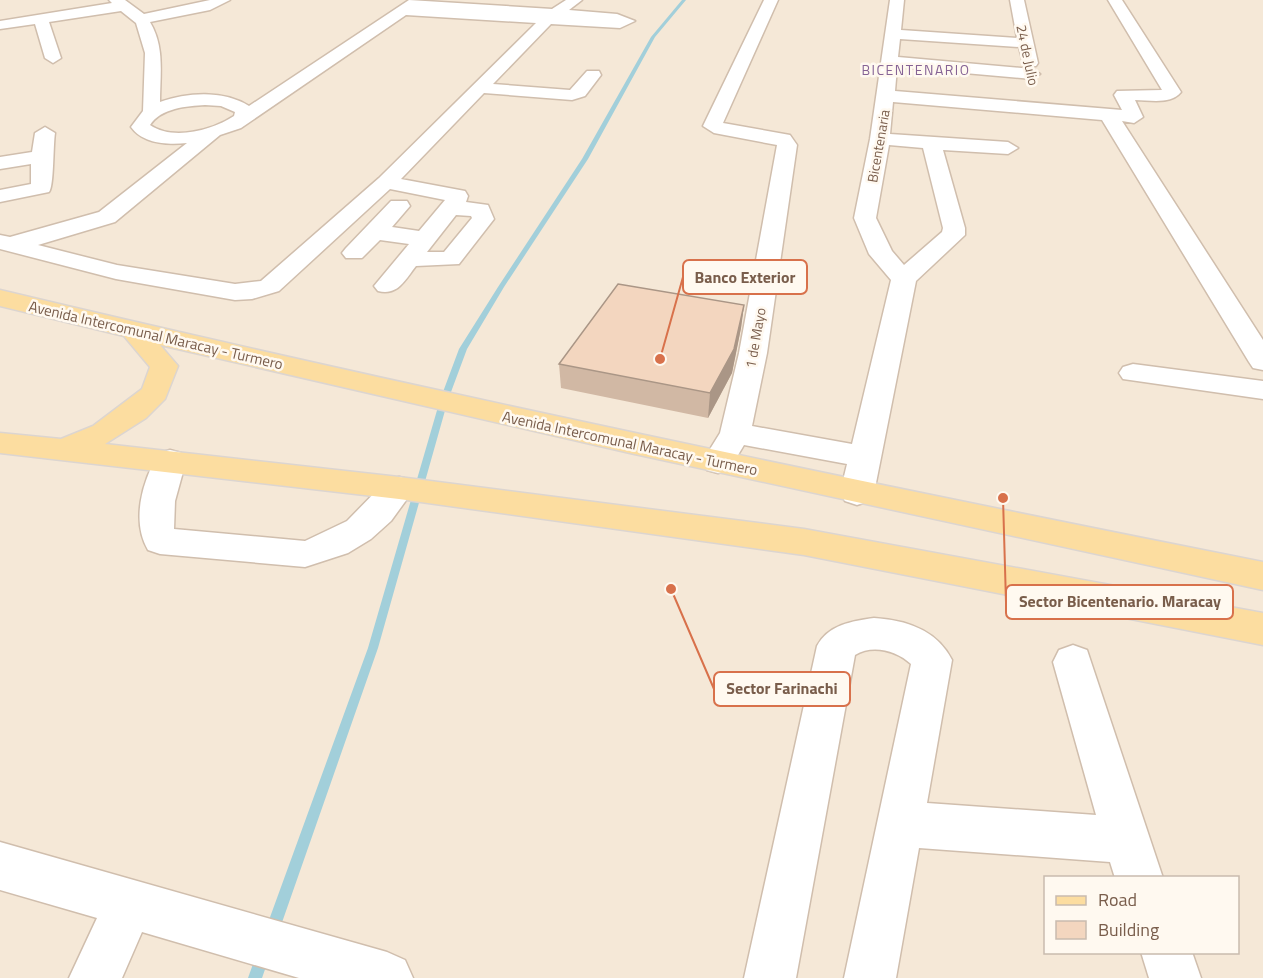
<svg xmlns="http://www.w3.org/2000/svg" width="1263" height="978" viewBox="0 0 1263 978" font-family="'Titillium Web',sans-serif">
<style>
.residential{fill:#f5e8d7;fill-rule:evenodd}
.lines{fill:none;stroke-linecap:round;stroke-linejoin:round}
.stream{fill:#a2cfda;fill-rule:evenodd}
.minor-casing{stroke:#d0bead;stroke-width:3}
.major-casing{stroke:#dcd5d0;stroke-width:3}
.minor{fill:#fff;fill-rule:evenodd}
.major{fill:#fcdda0;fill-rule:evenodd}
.wall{fill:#d1b8a4}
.shaded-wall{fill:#aa9686}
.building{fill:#f3d6bf;stroke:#aa9686;stroke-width:1.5}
.labels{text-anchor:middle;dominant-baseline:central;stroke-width:5;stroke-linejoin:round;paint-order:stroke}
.far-street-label{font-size:14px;fill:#795d4b;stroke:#fff9f0}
.far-neighbourhood-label{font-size:14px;letter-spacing:1.5px;fill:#866395;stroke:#fff9f0}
.street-label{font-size:15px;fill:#795d4b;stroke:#fff9f0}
.leader{fill:none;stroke:#d8714b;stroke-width:2}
.callout-dot{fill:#d8714b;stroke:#fff9f0;stroke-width:2}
.callout{fill:#fff9f0;stroke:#d8714b;stroke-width:2}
.callout-label{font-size:16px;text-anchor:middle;font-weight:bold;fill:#795d4b}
</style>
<rect width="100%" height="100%" fill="#fdf6e9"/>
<path class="residential" d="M 0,0 L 1263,0 L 1263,978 L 0,978 ZM 1046,878 L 1238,878 L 1238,952 L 1046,952 Z"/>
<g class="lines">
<g class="stream">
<polygon points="682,0 686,0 655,37 588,159 504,287 467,349 448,400 378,648 279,931 277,936 272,938 267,936 265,931 368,648 440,400 459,349 498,287 582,159 651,37"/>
<polygon points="263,948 268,950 270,955 262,978 248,978 258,950"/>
</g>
<g class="minor-casing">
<g id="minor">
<path d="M 109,0 L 125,0 L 144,14 L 210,0 L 230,0 L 210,10 L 150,22 C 165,47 160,74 160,102 C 188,92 224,90 249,106 L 409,0 L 552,9 L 566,0 L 582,0 L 569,10 L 617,14 L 635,21 L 620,28 L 551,24 L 493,84 L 570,90 L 587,71 L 599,71 L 601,75 L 585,96 L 572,100 L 484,93 L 401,179 L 465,191 L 468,196 L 466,202 L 488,205 L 494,219 L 459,264 L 416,266 C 405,280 398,296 378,291 L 374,286 L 409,244 L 380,240 L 362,258 L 346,258 L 342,253 L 346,248 L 391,201 L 407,201 L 410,206 L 392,227 L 419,231 L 445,200 L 390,189 L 279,291 L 252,299 L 235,300 L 116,279 L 0,249 L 0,235 L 10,237 L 99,212 L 187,143 C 168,145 143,144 131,127 L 143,111 L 145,53 L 136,23 L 121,11 L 49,22 L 61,58 L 53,63 L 45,58 L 35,24 L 0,29 L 0,21 L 112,3 ZM 406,15 L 536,23 L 379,178 L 261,281 L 235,284 L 117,265 L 38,245 L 115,222 L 220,135 L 241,128 ZM 205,105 L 221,106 L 235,112 L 234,116 C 213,130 173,141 150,125 C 161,108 187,106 205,105 ZM 456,215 L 471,216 L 472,218 L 444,252 L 427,252 Z"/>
<path d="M 764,0 L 778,0 L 723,123 L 790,135 L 797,145 L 767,353 L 752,426 L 852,444 L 891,280 L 869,254 L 854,218 L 870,139 L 890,0 L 904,0 L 901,30 L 1017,38 L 1010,0 L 1024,0 L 1038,63 L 1036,66 L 1024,66 L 1019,47 L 900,39 L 898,57 L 1032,69 L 1040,74 L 1032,79 L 897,67 L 895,91 L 1122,110 L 1114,95 L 1117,91 L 1162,90 L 1108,0 L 1122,0 L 1181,92 C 1171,105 1149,100 1135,100 L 1143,117 L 1134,123 L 1122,121 L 1263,340 L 1263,370 L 1253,368 L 1249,362 L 1102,120 L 893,102 L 890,134 L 1008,142 L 1018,148 L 1008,154 L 943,150 L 965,228 L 965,235 L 916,281 L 874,493 L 869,501 L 857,505 L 845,501 L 840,493 L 847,464 L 744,445 L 729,470 L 718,473 L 707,470 L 702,462 L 720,433 L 739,353 L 777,145 L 714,133 L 703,126 ZM 889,145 L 923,148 L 943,228 L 942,232 L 904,265 L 892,251 L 876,218 Z"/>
<path d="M 45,127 L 55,133 C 53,145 54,187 49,192 L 0,202 L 0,190 L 31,184 L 31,164 L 0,169 L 0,157 L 32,152 L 35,133 Z"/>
<polygon points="1133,364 1263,381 1263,399 1123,379 1119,373 1123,367"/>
<path d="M 170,450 L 181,453 L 186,461 L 175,501 L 174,529 L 305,541 L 347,521 L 387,480 L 399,477 L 411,480 L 415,488 L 391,521 L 371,539 L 348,553 L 305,567 L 160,554 L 148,550 C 131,521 142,481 159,453 Z"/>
<path d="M 874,618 C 906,620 937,630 952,660 L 927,803 L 1096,815 L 1053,662 L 1059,650 L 1073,645 L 1087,650 L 1163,878 L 1115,878 L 1110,862 L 919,848 L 896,978 L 844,978 L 911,664 C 897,651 873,644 855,655 L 796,978 L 744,978 L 817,646 C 828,625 852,621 874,618 Z"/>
<polygon points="0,842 387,952 405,960 413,978 299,978 142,932 122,978 69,978 97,918 0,890"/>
<polygon points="1141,952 1192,952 1201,978 1149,978"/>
</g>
</g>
<g class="major-casing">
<path id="major" d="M 0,290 C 419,390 840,478 1263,562 L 1263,590 L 630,453 L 160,345 L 178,366 L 165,399 L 146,418 L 105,444 L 399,477 L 804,529 L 1263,613 L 1263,645 L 804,555 L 399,499 L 0,453 L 0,433 L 61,439 L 93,426 L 142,389 L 150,367 L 124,336 L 0,306 Z"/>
</g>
<use href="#minor" class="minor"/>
<use href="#major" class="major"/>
</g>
<polygon class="wall" points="744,305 741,328 732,373 708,418 561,388 559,364"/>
<polygon class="shaded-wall" points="744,305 741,328 732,373 708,418 710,393"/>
<polygon class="building" points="618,284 744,305 734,349 710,393 559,364"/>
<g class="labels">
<g class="far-street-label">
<text transform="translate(1028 55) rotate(78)">24 de Julio</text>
<text transform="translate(878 146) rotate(-80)">Bicentenaria</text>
<text transform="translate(755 338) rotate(-80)">1 de Mayo</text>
</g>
<g class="far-neighbourhood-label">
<text x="916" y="69">BICENTENARIO</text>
</g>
<g class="street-label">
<text transform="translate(156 335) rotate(13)">Avenida Intercomunal Maracay - Turmero</text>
<text transform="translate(630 443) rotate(12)">Avenida Intercomunal Maracay - Turmero</text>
</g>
</g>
<path class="leader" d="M660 359L683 277M1003 498L1006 602M671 589L714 689"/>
<g class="callout-dot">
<circle cx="660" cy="359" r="6"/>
<circle cx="1003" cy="498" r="6"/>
<circle cx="671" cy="589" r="6"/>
</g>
<g class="callout">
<rect x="683" y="260" width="124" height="34" rx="6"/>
<rect x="1006" y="585" width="227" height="34" rx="6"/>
<rect x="714" y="672" width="136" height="34" rx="6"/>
</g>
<g class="callout-label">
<text x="745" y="283">Banco Exterior</text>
<text x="1120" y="607">Sector Bicentenario. Maracay</text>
<text x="782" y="694">Sector Farinachi</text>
</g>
<rect x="1044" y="876" width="195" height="78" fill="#fff9f0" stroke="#c9bbae" stroke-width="1.5"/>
<rect x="1056" y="896" width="30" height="9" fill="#fcdda0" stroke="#c9bbae" stroke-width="1.5"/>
<text x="1098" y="906" font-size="18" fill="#795d4b">Road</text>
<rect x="1056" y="921" width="30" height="18" fill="#f3d6bf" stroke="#c9bbae" stroke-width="1.5"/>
<text x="1098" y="936" font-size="18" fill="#795d4b">Building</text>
</svg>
